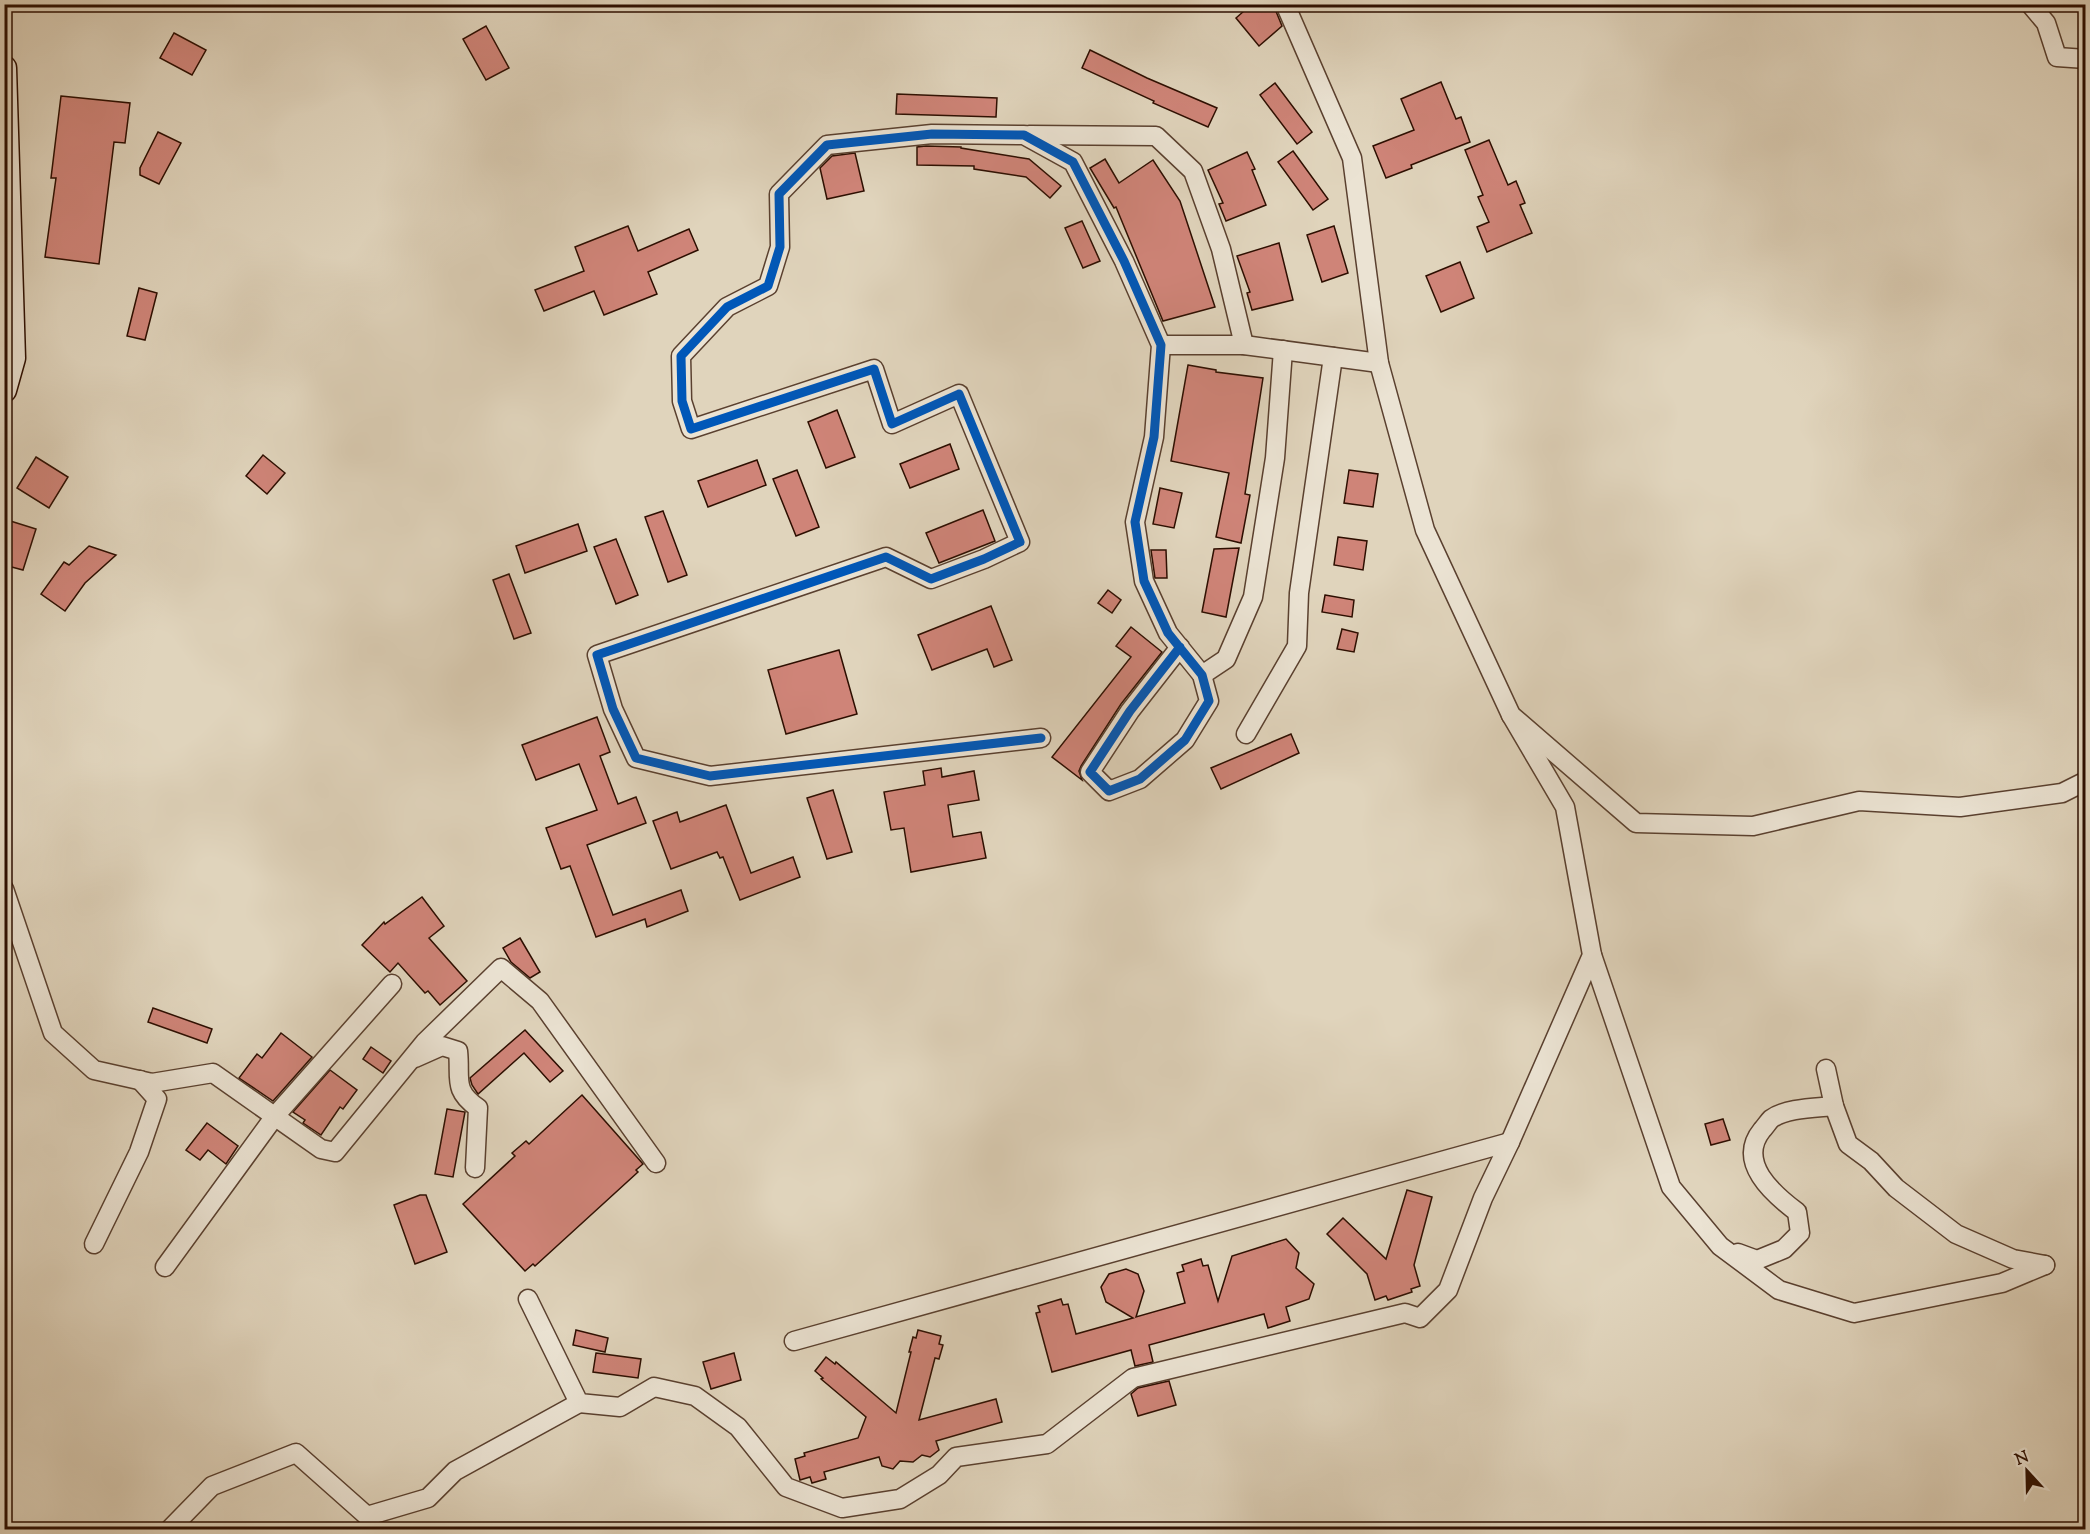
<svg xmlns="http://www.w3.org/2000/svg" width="2090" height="1534" viewBox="0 0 2090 1534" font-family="'Sorts Mill Goudy',serif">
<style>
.building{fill:#cf8478;stroke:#2d0e00;stroke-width:1.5}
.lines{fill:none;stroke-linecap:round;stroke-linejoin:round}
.street-casing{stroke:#5a402f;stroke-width:21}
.secondary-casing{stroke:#2d0e00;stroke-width:27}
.street{stroke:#ebe3d3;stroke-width:18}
.secondary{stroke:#ebe3d3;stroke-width:24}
.cycleway-casing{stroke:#ebe3d3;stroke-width:13}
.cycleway{stroke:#0057b8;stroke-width:9}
</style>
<rect width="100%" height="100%" fill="#e0d4bc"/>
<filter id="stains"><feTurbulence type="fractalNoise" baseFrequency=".00333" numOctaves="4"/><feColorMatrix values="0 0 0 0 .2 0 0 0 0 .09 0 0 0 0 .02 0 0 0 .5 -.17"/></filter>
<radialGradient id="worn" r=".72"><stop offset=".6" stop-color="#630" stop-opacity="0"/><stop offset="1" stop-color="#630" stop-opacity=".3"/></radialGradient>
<g class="building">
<polygon points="1252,4 1273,4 1282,26 1259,46 1236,18"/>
<polygon points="486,26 509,68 486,80 463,39"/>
<polygon points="174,33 206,50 192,75 160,58"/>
<polygon points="1090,50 1147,78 1217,108 1208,127 1153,103 1154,101 1082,68"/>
<polygon points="1441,82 1456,119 1461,117 1470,142 1411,165 1412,168 1386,178 1373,146 1414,130 1401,99"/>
<polygon points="1275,83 1312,132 1297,144 1260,95"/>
<polygon points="897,94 997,98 996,117 896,114"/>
<polygon points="61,96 130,103 125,143 114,142 99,264 45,257 56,178 51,178"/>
<polygon points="158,132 181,143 159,184 140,175 140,168"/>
<polygon points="1489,140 1508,185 1516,181 1525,203 1520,205 1532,233 1487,252 1477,227 1489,222 1478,197 1483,195 1465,150"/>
<polygon points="926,146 961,147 961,148 1029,159 1061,186 1050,198 1026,177 974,169 974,166 917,165 917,147"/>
<polygon points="1293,151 1328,199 1313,210 1278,162"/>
<polygon points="1247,152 1255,169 1252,170 1266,205 1226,221 1219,204 1223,203 1208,170"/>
<polygon points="855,153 864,191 827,199 820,168 832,156"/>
<polygon points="1105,159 1119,183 1153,160 1180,201 1215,307 1163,321 1116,207 1114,208 1090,168"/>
<polygon points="1082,221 1100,261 1083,268 1065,228"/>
<polygon points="628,226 638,251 689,229 698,250 648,272 657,294 604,315 594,291 544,311 535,290 584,271 575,247"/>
<polygon points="1334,226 1348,273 1322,282 1307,235"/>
<polygon points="1279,243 1293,300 1252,310 1247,293 1250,292 1237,256"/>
<polygon points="1460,262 1474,298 1441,312 1426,276"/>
<polygon points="139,288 157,293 145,340 127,336"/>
<polygon points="1188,365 1216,370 1216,372 1263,378 1245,494 1250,495 1241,543 1216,537 1229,473 1171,461"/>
<polygon points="837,410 855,457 826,468 808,422"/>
<polygon points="950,444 959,469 910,488 900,464"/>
<polygon points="263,455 285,473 267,494 246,476"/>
<polygon points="36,457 68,477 49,508 17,488"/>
<polygon points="757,460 766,485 708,507 698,481"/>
<polygon points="797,470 819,527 796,536 773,479"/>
<polygon points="1349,470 1378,474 1373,507 1344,503"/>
<polygon points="1160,488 1182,493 1174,528 1153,524"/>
<polygon points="983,510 995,541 939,563 926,533"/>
<polygon points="663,511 687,575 668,582 645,517"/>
<polygon points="4,519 36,529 23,570 4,565"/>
<polygon points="578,524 587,551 525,573 516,546"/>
<polygon points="1338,537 1367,541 1363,570 1334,565"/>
<polygon points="616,539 638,595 616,604 594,547"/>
<polygon points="89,546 116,555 85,583 65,611 41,594 64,562 69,565"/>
<polygon points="1239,548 1226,617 1202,612 1214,549"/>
<polygon points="1151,550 1166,550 1167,578 1155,578"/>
<polygon points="509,574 531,633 514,639 493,580"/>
<polygon points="1108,590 1121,600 1112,613 1098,603"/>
<polygon points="1325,595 1354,600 1352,617 1322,612"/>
<polygon points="991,606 1012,660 994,667 987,649 932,670 918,635"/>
<polygon points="1131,627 1162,652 1121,704 1081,766 1079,771 1082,780 1052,757 1131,657 1116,646"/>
<polygon points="1342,629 1358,633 1354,652 1337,649"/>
<polygon points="839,650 857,714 786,734 768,670"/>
<polygon points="597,717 610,752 600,756 618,804 636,797 646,823 587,845 613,915 681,890 688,911 647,927 645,919 596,937 570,866 561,869 546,828 597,810 579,764 536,780 522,745"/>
<polygon points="1291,734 1299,753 1221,789 1211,768"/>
<polygon points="941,768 942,777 974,771 979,800 948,805 953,837 981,832 986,858 911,872 904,828 891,830 884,792 925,785 923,771"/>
<polygon points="833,790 852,852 827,859 807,798"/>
<polygon points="726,805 751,873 793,857 800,877 740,900 723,857 720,858 717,852 671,869 653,821 677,812 680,822"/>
<polygon points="422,897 444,926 429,938 467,981 440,1005 428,991 425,993 398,963 390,972 362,945 384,922 385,924"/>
<polygon points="520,938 540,972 530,978 511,962 503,948"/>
<polygon points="153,1008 212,1029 207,1043 148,1022"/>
<polygon points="525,1030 563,1071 550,1082 524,1053 478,1094 472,1085 470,1078"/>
<polygon points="281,1033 312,1057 273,1101 239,1078 257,1054 262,1058"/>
<polygon points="371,1047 391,1061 383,1073 363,1059"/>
<polygon points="330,1070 357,1090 343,1109 340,1107 321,1135 303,1123 305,1120 293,1112"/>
<polygon points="582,1095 643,1164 636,1170 638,1172 535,1266 533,1264 525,1271 463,1204 515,1156 512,1153 526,1141 529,1144"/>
<polygon points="447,1109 465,1112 453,1177 435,1174"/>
<polygon points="1723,1119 1730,1140 1711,1145 1705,1124"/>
<polygon points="207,1123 238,1146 226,1164 208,1150 200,1160 186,1150"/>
<polygon points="1407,1190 1432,1197 1414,1265 1420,1286 1411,1289 1412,1292 1388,1300 1386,1296 1375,1300 1367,1274 1327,1234 1343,1218 1386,1259"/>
<polygon points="420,1195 426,1195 447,1252 415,1264 394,1205"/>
<polygon points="1286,1239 1299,1253 1296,1268 1314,1284 1309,1299 1286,1307 1290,1321 1268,1328 1264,1314 1149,1345 1153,1362 1135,1366 1131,1350 1052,1372 1036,1313 1040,1312 1038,1306 1061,1299 1063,1305 1068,1304 1076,1334 1133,1318 1106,1302 1101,1287 1109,1274 1126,1269 1138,1274 1144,1291 1136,1317 1185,1303 1177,1273 1184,1271 1182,1265 1201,1259 1203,1266 1208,1265 1218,1301 1232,1256"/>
<polygon points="576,1330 608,1338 605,1352 573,1345"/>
<polygon points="918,1330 941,1336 939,1344 943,1345 939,1359 935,1358 919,1420 996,1399 1002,1422 936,1441 939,1450 930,1457 922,1455 913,1462 900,1461 893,1469 882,1466 879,1457 824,1472 826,1479 812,1483 810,1477 800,1480 795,1459 805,1456 804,1453 858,1438 866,1417 821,1379 823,1378 815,1371 826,1357 835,1364 836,1362 896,1413 911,1352 909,1352 913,1337 916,1338"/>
<polygon points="596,1353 641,1359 638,1378 593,1372"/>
<polygon points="734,1353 741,1380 711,1389 703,1362"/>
<polygon points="1169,1381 1176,1405 1138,1416 1131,1394 1138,1388"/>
</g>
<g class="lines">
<g class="street-casing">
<g id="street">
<polyline points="1285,4 1352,158 1379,363 1425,530 1511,715 1636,823 1753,826 1859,801 1960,807 2062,793 2086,781"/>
<polyline points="2030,4 2046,23 2057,57 2086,59"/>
<polyline points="1029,135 1156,136 1193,171 1221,249 1244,345"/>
<polyline points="1161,345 1244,345 1379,363"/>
<polyline points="1202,675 1226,659 1253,597 1275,458 1283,350"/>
<polyline points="1246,734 1297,646 1299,593 1333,357"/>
<polyline points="1041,738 710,776 636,758 613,709 597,655 886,557 931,579 984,559 1020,542 959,394 892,424 874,369 691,429 682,401 681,356 727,307 768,286 780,247 779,194 827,145 932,134 1024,135 1073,162 1124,261 1161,345 1154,437 1135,522 1144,581 1168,633 1202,675 1209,701 1185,740 1140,779 1109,791 1090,772 1130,711 1180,647"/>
<polyline points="4,889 53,1033 94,1070 152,1083 213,1073 321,1149 335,1152 425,1042 501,968 540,1001 656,1163"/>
<polyline points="1592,955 1671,1187 1720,1246 1779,1290 1854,1313 2002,1283 2045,1265"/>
<path d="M 415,1058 L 442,1046 L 458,1051 C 461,1078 452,1090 478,1108 L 475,1168"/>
<polyline points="1826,1069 1834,1106 1848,1144 1871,1161 1896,1188 1956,1234 2013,1259 2045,1265"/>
<polyline points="94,1244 139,1152 157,1099 140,1080"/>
<path d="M 1738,1253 L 1757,1260 L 1784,1249 L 1800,1233 L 1797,1212 C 1773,1194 1736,1162 1762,1130 C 1765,1127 1768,1122 1771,1119 C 1786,1108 1815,1108 1834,1106"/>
<polyline points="165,1267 275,1116 392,984"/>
<polyline points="528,1299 579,1403 620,1407 654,1387 695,1396 738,1427 786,1487 842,1508 900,1499 939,1475 956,1457 1047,1444 1133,1378 1405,1313 1420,1318 1448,1290 1483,1198 1510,1142 1592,955 1565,807 1511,715"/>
<polyline points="794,1341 1510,1142"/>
<polyline points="169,1530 212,1486 296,1453 367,1516 428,1498 455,1471 579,1403"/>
</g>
</g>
<g class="secondary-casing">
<polyline id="secondary" points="4,68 13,358 4,390"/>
</g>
<use href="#street" class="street"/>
<use href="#secondary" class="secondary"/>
<g class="cycleway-casing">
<polyline id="cycleway" points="1041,738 710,776 636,758 613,709 597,655 886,557 931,579 984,559 1020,542 959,394 892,424 874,369 691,429 682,401 681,356 727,307 768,286 780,247 779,194 827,145 932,134 1024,135 1073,162 1124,261 1161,345 1154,437 1135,522 1144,581 1168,633 1202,675 1209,701 1185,740 1140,779 1109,791 1090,772 1130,711 1180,647"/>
</g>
<use href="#cycleway" class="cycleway"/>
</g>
<rect width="2090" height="1534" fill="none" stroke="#e0d4bc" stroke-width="24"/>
<rect x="6" y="6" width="2078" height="1522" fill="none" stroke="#2d0e00" stroke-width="3"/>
<rect x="12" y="12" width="2066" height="1510" fill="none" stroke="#2d0e00" stroke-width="1.5"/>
<g transform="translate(2027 1471) rotate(338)" stroke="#ebe3d3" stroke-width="4.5" paint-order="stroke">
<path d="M0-4.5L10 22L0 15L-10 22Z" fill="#2d0e00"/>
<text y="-9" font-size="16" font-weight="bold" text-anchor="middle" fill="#2d0e00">N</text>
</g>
<rect width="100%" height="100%" filter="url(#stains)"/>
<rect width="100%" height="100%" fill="url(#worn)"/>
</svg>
